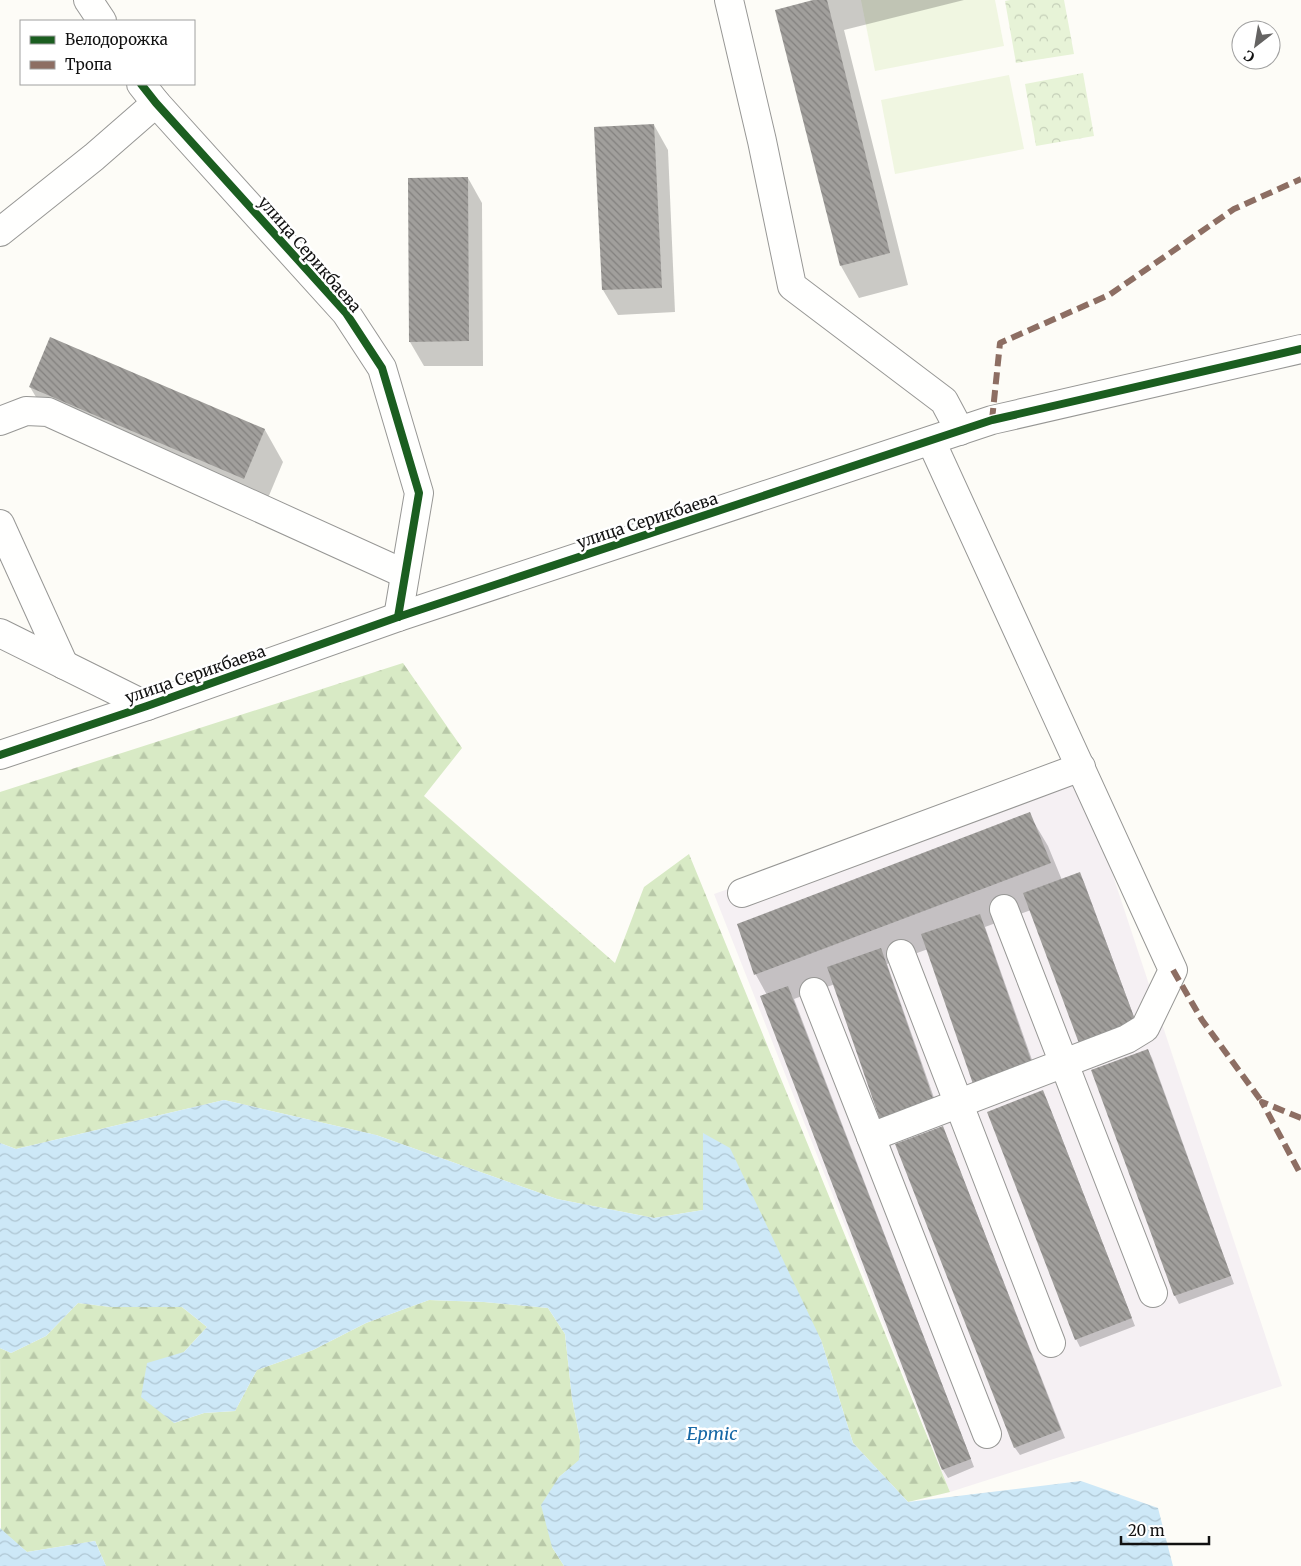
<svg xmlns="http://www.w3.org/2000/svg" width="1301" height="1566" viewBox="0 0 1301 1566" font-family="Merriweather,serif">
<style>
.industrial{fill:#f5f0f3}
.forest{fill:url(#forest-firs)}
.park{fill:url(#park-crowns)}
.pitch{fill:#f0f6e1}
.water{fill:url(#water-waves)}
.shadow{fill:#0003}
.building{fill:url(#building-back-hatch)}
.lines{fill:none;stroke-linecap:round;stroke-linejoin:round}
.minor-casing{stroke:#979795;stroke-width:30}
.minor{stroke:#fffffe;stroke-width:28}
.quiet{stroke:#8d6e63;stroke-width:6;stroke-dasharray:12 6;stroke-linecap:butt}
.cycleway-casing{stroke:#fff;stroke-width:11}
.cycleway{stroke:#1b5e20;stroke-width:8}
.labels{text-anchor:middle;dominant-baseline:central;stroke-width:5;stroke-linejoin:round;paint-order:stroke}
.street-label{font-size:16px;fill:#111;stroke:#fff}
.water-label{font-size:18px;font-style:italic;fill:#1768a6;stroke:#fff}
</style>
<defs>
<pattern id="forest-firs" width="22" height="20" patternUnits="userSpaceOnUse" patternTransform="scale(1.25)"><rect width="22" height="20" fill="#d8eac5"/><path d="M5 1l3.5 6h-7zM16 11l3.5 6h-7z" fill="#b8c8a8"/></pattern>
<pattern id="park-crowns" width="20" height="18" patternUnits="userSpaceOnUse" patternTransform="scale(1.25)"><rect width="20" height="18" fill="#e7f3d7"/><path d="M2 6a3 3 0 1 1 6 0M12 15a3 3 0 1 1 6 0" fill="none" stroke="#c5cfb8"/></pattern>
<pattern id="water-waves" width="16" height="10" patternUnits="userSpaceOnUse" patternTransform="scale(1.25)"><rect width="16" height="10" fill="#cde8f7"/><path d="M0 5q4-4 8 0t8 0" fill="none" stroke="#afc6d3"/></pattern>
<pattern id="building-back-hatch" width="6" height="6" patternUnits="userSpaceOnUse" patternTransform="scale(1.25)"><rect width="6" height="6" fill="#a19f9c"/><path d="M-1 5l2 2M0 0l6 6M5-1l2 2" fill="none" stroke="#82807e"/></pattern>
</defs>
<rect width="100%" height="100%" fill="#fdfcf7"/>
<polygon class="industrial" points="1077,767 1282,1386 950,1492 714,894"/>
<g class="forest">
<polygon points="403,663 462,748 424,796 615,963 644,887 689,854 950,1492 908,1502 853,1443 821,1340 704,1134 703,1210 654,1218 557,1199 376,1135 224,1100 16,1149 0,1143 0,792"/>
<polygon points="429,1300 484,1302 548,1308 565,1334 572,1398 580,1440 580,1460 559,1477 552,1547 564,1566 106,1566 95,1541 27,1552 1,1530 0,1348 11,1353 46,1336 78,1303 111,1307 182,1307 207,1327 184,1352 174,1423 204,1413 235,1411 257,1370 313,1350 366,1323"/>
</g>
<g class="park">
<polygon points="1010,0 1064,0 1074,54 1016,63 1005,1"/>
<polygon points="1083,73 1094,136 1036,146 1025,84"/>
</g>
<g class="pitch">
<polygon points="861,0 995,0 1004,46 875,71"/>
<polygon points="1009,75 1024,149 895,174 881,100"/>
</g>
<g class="water">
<polygon points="224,1100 376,1135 557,1199 654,1218 703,1210 703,1133 730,1148 821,1340 853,1443 908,1502 1081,1481 1158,1508 1173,1566 564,1566 552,1547 541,1505 559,1477 579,1460 580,1440 572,1398 565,1334 548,1308 484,1302 429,1300 366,1323 313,1350 257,1370 235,1411 204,1413 174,1423 141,1397 147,1363 184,1352 207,1327 182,1307 111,1307 78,1303 46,1336 11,1353 0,1348 0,1143 16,1149"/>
<polygon points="0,1528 27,1552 95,1541 106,1566 0,1566"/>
</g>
<g class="shadow">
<polygon points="815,0 964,0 844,30 908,285 859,298 841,266"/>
<polygon points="654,125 668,150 675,312 618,315 603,290 596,128"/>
<polygon points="468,178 482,203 483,366 424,366 410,342"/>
<polygon points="30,387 265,430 283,462 263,510 49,419"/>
<polygon points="1029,814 1048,846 1062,880 1079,874 1084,882 1140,1033 1031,910 985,927 1036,1071 928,949 887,964 938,1109 835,984 794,999 974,1467 948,1478 943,1470 761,997 767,995 756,975 738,925"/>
<polygon points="1148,1050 1152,1058 1234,1284 1179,1304 1175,1296 1092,1070"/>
<polygon points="1043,1092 1047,1100 1135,1326 1080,1347 1076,1339"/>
<polygon points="942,1127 946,1135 1065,1438 1020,1455 1015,1448 897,1145"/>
</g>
<g class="building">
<polygon points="813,0 827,0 890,253 840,266 775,10"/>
<polygon points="654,124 662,288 602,290 594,127"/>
<polygon points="468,177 469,341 409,342 408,178"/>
<polygon points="50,337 265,429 244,479 29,387"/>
<polygon points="1030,812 1051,863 754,975 737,924"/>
<polygon points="1080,872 1137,1025 1080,1046 1023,893"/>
<polygon points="980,914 1032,1063 973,1084 921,934"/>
<polygon points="881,948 934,1101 880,1120 827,967"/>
<polygon points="788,986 971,1459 942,1470 760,996"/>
<polygon points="1148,1049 1231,1276 1174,1296 1091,1070"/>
<polygon points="1043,1090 1132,1318 1075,1340 987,1112"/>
<polygon points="943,1126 1061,1430 1014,1448 895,1144"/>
</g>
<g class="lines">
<g class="minor-casing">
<g id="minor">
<polyline points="88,0 102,21"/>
<polyline points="729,0 762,141 792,286 944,401 960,431"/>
<polyline points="141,84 156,103 346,313 382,368 419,493 398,617"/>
<polyline points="0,232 94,157 156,103"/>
<polyline points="0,421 26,411 48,412 405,574"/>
<polyline points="0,524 64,665"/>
<polyline points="0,633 147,706"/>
<polyline points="0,755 147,706 398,617 992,420 1301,349"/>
<polyline points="742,893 1081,767"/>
<polyline points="1004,909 1153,1293"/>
<polyline points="901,954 1051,1343"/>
<polyline points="814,992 871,1137 1127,1039 1145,1028 1173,970 931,441"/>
<polyline points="871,1137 987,1434"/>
</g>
</g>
<use href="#minor" class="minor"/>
<g class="quiet">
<polyline points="992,420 1000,343 1109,295 1234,209 1301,179"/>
<polyline points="1173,970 1202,1020 1262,1102"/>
<polyline points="1301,1118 1262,1102 1301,1175"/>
</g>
<g class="cycleway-casing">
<g id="cycleway">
<polyline points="141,84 156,103 346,313 382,368 419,493 398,617"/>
<polyline points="0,755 147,706 398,617 992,420 1301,349"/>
</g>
</g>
<use href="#cycleway" class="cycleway"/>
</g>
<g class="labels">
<g class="street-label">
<text transform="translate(310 254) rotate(49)">улица Серикбаева</text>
<text transform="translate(647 520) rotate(-18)">улица Серикбаева</text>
<text transform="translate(195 674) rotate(-19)">улица Серикбаева</text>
</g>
<g class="water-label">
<text x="712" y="1433">Ертіс</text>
</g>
</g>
<rect x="20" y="20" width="175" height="65" fill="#ffffff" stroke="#a0a0a0"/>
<rect x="30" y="36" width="25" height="8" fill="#1b5e20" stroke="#a0a0a0"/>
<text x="65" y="45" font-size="15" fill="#111111">Велодорожка</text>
<rect x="30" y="61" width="25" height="8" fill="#8d6e63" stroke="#a0a0a0"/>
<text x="65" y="70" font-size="15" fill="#111111">Тропа</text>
<g transform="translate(1256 45) rotate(211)"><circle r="24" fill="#ffffff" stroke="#a0a0a0"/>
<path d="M0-4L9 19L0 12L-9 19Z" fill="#646362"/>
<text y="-8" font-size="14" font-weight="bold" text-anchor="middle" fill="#111111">С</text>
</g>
<path d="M1121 1536v8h88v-8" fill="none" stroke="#111111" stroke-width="2.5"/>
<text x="1128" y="1536" font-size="15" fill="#111111" stroke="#ffffff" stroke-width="4" paint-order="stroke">20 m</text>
</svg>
